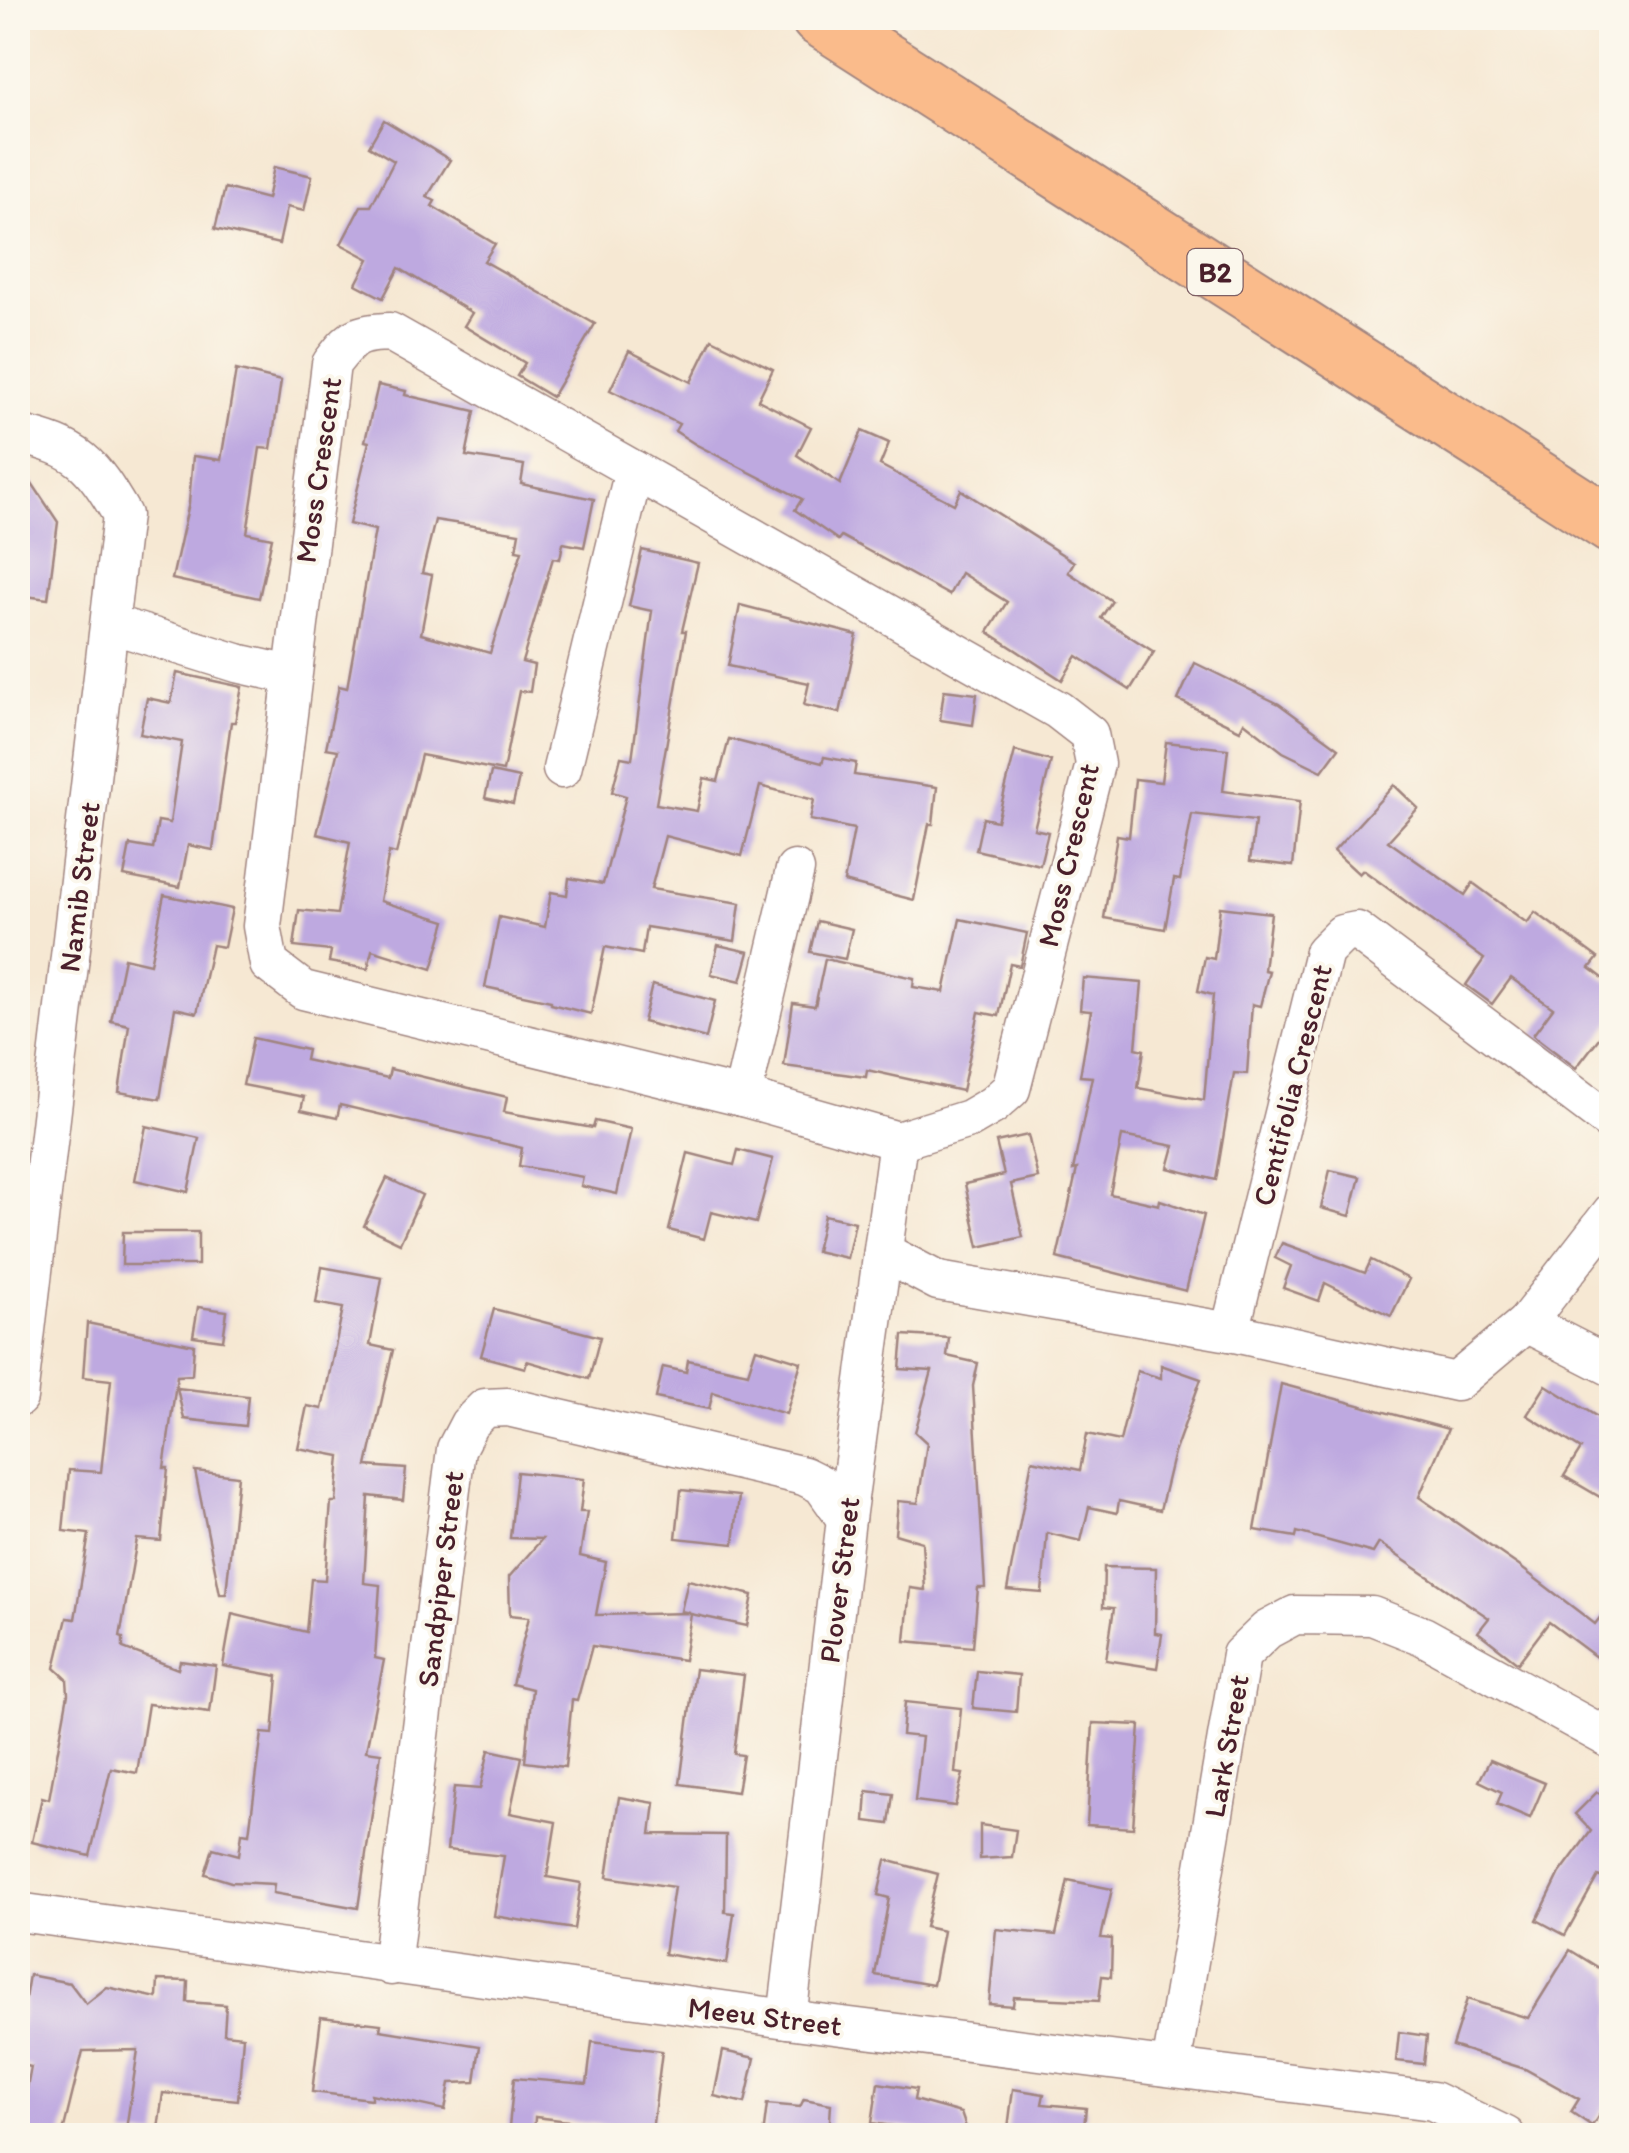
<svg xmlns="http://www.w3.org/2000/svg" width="1629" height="2153" viewBox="0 0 1629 2153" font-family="Itim,sans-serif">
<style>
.building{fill:#bea9e0;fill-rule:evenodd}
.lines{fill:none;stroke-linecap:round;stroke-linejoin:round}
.minor-casing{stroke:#a0847f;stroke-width:41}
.highway-casing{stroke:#a0847f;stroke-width:59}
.minor{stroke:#fff;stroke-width:38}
.highway{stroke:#fabb8b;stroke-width:55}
.labels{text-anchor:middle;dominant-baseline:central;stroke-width:8;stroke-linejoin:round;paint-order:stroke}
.shield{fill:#fbf7ec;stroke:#7f6065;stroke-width:2.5}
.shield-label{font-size:28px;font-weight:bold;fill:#4a1f2b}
.street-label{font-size:30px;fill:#4a1f2b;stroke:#fbf7ec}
</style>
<rect width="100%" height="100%" fill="#fbf7ec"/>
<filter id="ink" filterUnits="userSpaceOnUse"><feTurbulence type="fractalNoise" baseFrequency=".01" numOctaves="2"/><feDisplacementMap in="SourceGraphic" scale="20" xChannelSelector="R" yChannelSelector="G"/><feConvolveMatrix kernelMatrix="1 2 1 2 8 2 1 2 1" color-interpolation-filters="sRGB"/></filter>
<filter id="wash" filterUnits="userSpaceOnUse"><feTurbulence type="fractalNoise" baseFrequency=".0048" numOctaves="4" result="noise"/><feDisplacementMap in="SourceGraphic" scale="40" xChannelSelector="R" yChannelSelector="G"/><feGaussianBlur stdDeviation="2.25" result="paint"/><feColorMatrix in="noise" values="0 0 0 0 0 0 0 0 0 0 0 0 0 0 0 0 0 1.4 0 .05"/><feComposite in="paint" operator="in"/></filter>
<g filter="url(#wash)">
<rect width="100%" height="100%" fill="#f6e8d3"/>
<g id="blocks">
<g class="building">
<polygon points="384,120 450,160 427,197 435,201 432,206 495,244 484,261 595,324 552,397 517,376 525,363 464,326 472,313 399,268 383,298 356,284 369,259 341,244 361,206 371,206 394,161 369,146"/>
<polygon points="274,167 312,176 304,211 287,207 279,244 215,229 225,188 267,199"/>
<polygon points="712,339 773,369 758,400 811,427 797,455 840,484 862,431 889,443 880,465 954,504 961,490 1074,562 1068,572 1112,601 1101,618 1154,652 1130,690 1077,656 1062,680 988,632 1007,602 961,573 949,595 841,536 838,540 795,510 802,499 695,444 675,431 679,424 610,390 629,351 691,382"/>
<polygon points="236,370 281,381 271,449 260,448 247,533 272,538 259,598 172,579 189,503 193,456 221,460"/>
<path d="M 378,385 L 406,391 L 405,395 L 475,411 L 466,456 L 524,465 L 521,484 L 594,499 L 584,547 L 563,543 L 560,559 L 553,558 L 522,662 L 534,665 L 530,692 L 519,691 L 503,771 L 421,755 L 396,854 L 389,852 L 380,901 L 446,921 L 432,969 L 372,950 L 368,969 L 329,962 L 331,951 L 294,947 L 299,910 L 337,914 L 350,842 L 317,834 L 338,750 L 326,748 L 339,686 L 347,688 L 375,530 L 349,524 L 369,442 L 365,441 ZM 435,520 L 519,533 L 516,550 L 522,551 L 490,653 L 421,634 L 432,575 L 422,573 Z"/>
<polygon points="18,462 58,522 48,599 18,595"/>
<polygon points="642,550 698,563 682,631 686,631 656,804 697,811 704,778 718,781 729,739 822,763 824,757 856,763 854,775 937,787 933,824 929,824 914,900 844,882 854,829 810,820 814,800 760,786 742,856 665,836 651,889 740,903 735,941 646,927 642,954 605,947 591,1014 551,1004 551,1001 485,987 499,917 545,927 551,892 567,895 569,878 603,884 626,796 612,792 621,757 632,759 652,611 629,606"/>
<polygon points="740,605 857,635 840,713 804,705 809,683 728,666"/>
<polygon points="1195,663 1279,704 1339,748 1322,771 1283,752 1244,722 1240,730 1178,700"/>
<polygon points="177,673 242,687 235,722 231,722 213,850 188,845 180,887 124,876 130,845 153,849 158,821 170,823 182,742 140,734 147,698 171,703"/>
<polygon points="944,690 977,694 973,725 940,720"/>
<polygon points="1166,742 1228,749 1223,791 1300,801 1293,866 1250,861 1255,821 1192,814 1180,880 1174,879 1165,929 1104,918 1117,835 1129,837 1135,779 1161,782"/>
<polygon points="1015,751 1051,761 1034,829 1048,832 1040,865 976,850 983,818 997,821"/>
<polygon points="491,772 519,778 513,804 485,798"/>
<polygon points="1394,785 1418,808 1388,841 1465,895 1473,883 1527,923 1535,912 1598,958 1590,968 1612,985 1612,1021 1576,1068 1533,1035 1553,1008 1511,978 1492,1004 1466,985 1484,959 1363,870 1359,874 1334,851"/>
<polygon points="164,895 232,909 224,947 212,945 197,1013 175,1008 160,1099 119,1092 129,1025 111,1021 124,958 150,964"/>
<polygon points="1220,907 1271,913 1264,970 1269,971 1260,1006 1252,1004 1247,1074 1234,1073 1216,1180 1168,1168 1174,1146 1122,1136 1110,1194 1159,1205 1160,1200 1204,1215 1186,1291 1057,1258 1077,1169 1073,1170 1092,1077 1080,1076 1091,1011 1080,1010 1083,978 1142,983 1136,1048 1144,1050 1138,1088 1204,1100 1213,995 1198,991 1205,957 1214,959"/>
<polygon points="960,919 1027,933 1020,966 1010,964 999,1016 979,1012 962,1091 867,1070 866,1077 784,1066 793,1003 815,1006 825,959 914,978 913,987 944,992"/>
<polygon points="817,921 852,929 845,959 810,952"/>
<polygon points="718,945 749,952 741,981 711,974"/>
<polygon points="652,985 715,1001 706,1038 643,1022"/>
<polygon points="253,1038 307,1050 305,1060 388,1078 390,1069 507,1097 504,1112 593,1128 595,1121 631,1129 617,1194 581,1186 583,1177 519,1166 522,1148 340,1105 337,1118 301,1110 304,1097 243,1085"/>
<polygon points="146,1126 199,1138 188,1192 135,1180"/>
<polygon points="1028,1135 1038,1178 1011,1184 1023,1237 979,1247 965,1184 1004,1175 996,1142"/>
<polygon points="738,1150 773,1159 756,1223 711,1212 704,1239 669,1230 688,1153 734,1165"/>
<polygon points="1330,1170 1360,1177 1350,1216 1321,1208"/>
<polygon points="387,1178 422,1195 400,1243 364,1226"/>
<polygon points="824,1215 855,1222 847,1258 816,1251"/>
<polygon points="123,1232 198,1232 198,1265 122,1265"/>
<polygon points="1282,1243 1365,1273 1371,1260 1409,1279 1391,1316 1325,1283 1319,1301 1283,1288 1291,1266 1275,1258"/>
<polygon points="322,1267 382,1278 370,1345 393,1350 367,1466 406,1469 403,1500 369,1496 364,1583 380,1585 375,1658 384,1660 366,1751 381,1753 358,1908 273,1893 274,1884 231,1882 205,1874 213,1848 239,1855 242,1833 249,1834 262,1733 273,1734 278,1676 223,1666 232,1614 306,1632 311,1579 325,1580 331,1502 336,1502 340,1456 298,1448 307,1406 322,1409 343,1308 316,1303"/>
<polygon points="198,1307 227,1311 223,1340 193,1336"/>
<polygon points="494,1309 600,1337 589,1379 527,1361 525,1368 481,1356"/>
<polygon points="87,1323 194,1345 192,1375 177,1376 164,1468 168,1468 161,1541 137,1539 120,1637 123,1638 123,1648 178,1669 180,1661 216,1666 210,1712 148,1704 137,1773 111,1768 90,1856 32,1842 42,1797 49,1799 68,1694 67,1679 55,1668 67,1618 75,1619 89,1534 63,1531 69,1470 101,1472 111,1380 83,1377"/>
<polygon points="903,1335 949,1338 947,1356 978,1363 973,1386 985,1588 978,1588 973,1647 905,1641 910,1588 925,1590 922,1542 895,1534 898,1501 918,1503 927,1443 915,1432 932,1371 900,1369"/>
<polygon points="756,1348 801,1362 786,1414 713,1392 709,1409 656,1398 663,1367 686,1372 688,1360 748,1373"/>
<polygon points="1161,1365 1201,1379 1173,1456 1160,1510 1119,1501 1117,1513 1089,1507 1081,1541 1047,1533 1042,1593 1007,1590 1032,1460 1080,1470 1087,1434 1120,1441 1137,1371 1161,1378"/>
<polygon points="1281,1384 1448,1429 1419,1497 1519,1566 1595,1624 1612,1602 1612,1669 1549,1622 1518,1663 1478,1632 1489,1618 1379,1543 1373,1553 1297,1532 1296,1537 1255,1530"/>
<polygon points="1546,1385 1612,1426 1612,1504 1564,1476 1581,1449 1527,1415"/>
<polygon points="177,1388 248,1396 245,1426 184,1419"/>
<polygon points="195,1471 238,1476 226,1594 220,1594"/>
<polygon points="517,1472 584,1479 580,1512 587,1512 580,1556 606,1562 596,1615 690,1613 681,1611 688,1580 753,1595 747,1626 691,1614 684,1660 592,1646 577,1701 572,1700 565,1767 525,1762 532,1689 512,1684 529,1617 510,1615 509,1577 542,1539 510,1538"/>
<polygon points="681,1490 739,1496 734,1544 676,1538"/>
<polygon points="1104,1567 1156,1568 1155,1633 1162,1634 1157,1668 1106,1660 1114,1608 1103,1607"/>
<polygon points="695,1669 744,1675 734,1754 743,1755 737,1792 680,1784"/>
<polygon points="977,1671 1019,1675 1016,1712 973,1708"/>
<polygon points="905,1702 961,1708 955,1773 963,1774 955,1806 915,1801 922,1737 902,1735"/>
<polygon points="1093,1723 1140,1725 1133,1828 1087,1825"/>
<polygon points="489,1750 522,1757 510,1813 556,1822 547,1877 581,1883 574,1929 494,1916 504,1856 447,1850 454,1787 480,1789"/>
<polygon points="1490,1760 1545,1783 1530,1818 1497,1804 1502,1792 1479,1781"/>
<polygon points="867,1791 893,1794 889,1824 865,1821"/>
<polygon points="1597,1792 1612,1802 1612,1882 1598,1876 1565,1935 1537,1920 1560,1873 1591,1831 1575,1814"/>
<polygon points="619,1797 655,1803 651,1834 726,1835 725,1912 734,1913 727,1964 664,1954 674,1887 607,1877"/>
<polygon points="980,1825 1016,1830 1012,1857 980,1859"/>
<polygon points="886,1860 938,1874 925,1927 943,1931 933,1985 875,1975 889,1898 878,1895"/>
<polygon points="1068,1880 1112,1889 1101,1938 1112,1939 1111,1977 1102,1976 1099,2001 1014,1997 1013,2006 989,2004 996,1929 1056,1935"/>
<polygon points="1570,1950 1612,1976 1612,2095 1592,2126 1571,2112 1579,2099 1525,2069 1452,2046 1467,1999 1528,2018"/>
<polygon points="29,1975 70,1983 86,2004 107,1987 157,1998 158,1980 188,1981 187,2002 226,2005 224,2034 243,2036 238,2100 163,2093 157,2136 125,2136 138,2050 83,2051 62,2136 18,2136 31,2067 18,2064 18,2040"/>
<polygon points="321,2017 381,2024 380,2030 480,2046 475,2082 450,2083 445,2110 371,2094 371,2099 312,2092"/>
<polygon points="1399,2032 1427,2036 1424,2064 1396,2061"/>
<polygon points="592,2042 662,2051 652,2131 535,2117 534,2136 508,2136 514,2078 587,2084"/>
<polygon points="723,2051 755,2058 745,2103 714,2096"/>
<polygon points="878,2083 916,2089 914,2100 961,2113 969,2136 927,2136 927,2131 872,2123"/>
<polygon points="1013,2089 1044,2094 1042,2104 1086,2108 1083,2136 1007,2136"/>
<polygon points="804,2099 831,2104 829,2136 763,2136 767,2104 800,2107"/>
</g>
</g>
</g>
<g filter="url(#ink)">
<use href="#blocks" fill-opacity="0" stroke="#a0847f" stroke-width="2.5"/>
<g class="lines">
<g class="minor-casing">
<g id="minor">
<path d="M 390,332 L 1058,710 L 1089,734 L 1095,764 L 1011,1089 L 993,1105 L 969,1119 L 898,1141 L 742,1097 L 303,990 L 269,964 L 262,926 L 331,364 C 352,337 355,333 390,332 Z"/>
<path d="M 18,434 C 79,448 91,462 122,515 L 18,1398"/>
<polyline points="111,624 237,663 291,675"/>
<polyline points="562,769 634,470"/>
<polyline points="742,1097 795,870"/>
<polyline points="883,1252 938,1281 1230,1332 1456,1382 1526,1323 1612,1212"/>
<polyline points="1526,1323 1612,1367"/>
<polyline points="1230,1332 1324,952 1342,934 1357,931 1612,1123"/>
<polyline points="18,1912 787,2019 1433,2101 1506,2136"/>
<polyline points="391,1966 456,1449 469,1424 485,1408 508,1407 804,1476 822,1485 846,1519"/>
<polyline points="787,2019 846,1519 898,1141"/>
<polyline points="1171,2067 1241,1655 1267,1630 1295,1615 1372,1616 1423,1636 1612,1740"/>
</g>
</g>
<g class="highway-casing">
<polyline id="highway" points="819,18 1612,526"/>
</g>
<use href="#minor" class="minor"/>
<use href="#highway" class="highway"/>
</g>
</g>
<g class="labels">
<rect class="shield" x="1187.5" y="249" width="55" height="46" rx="8"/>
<g class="shield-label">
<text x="1215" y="272">B2</text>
</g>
<g class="street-label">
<text transform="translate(318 470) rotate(-82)">Moss Crescent</text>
<text transform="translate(1068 855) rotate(-77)">Moss Crescent</text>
<text transform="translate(79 887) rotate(-83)">Namib Street</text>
<text transform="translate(1292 1085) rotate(-76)">Centifolia Crescent</text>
<text transform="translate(440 1579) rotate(-83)">Sandpiper Street</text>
<text transform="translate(839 1580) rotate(-83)">Plover Street</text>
<text transform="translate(1226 1746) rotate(-80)">Lark Street</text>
<text transform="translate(765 2016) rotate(7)">Meeu Street</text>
</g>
</g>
<rect width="1629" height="2153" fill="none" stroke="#fbf7ec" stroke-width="60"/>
</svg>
